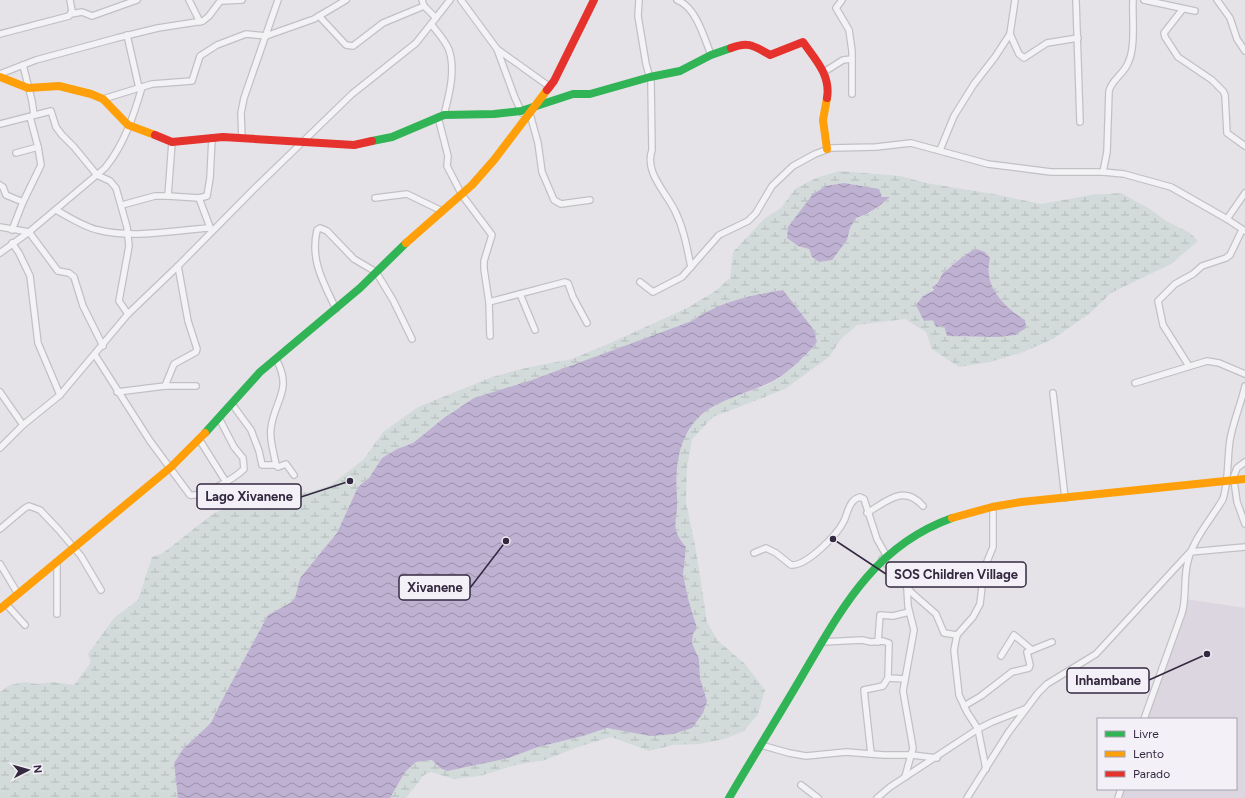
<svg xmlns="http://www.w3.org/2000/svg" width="1245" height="798" viewBox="0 0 1245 798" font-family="Figtree,sans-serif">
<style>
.built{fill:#dbd6e0}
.wetland{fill:url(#wetland-marsh);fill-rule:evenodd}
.water{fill:url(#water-waves)}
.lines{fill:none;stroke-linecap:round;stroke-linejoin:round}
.street-casing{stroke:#c2c0c5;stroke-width:8}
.street{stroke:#f3f2f5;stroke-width:5.5}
.fast{stroke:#30b455;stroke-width:8}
.slow{stroke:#ff9f0a;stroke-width:8}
.jam{stroke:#e5322d;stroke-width:8}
.leader{fill:none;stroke:#352941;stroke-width:1.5}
.callout-dot{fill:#352941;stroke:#f3f1f7;stroke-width:1.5}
.callout{fill:#f3f1f7;stroke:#352941;stroke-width:1.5}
.callout-label{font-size:13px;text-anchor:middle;font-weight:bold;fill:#352941}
</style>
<defs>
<pattern id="wetland-marsh" width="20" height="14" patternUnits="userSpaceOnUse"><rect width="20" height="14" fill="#d2dbd9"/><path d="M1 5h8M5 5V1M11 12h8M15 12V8" fill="none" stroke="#b5bcbb"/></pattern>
<pattern id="water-waves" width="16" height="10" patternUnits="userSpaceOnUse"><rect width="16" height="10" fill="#beb1d2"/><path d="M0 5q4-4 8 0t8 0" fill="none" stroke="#9b90ac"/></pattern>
</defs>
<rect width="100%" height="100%" fill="#e5e3e8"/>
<polygon class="built" points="1186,599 1245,608 1245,798 1121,798 1124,789 1236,789 1236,719 1147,719"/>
<path class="wetland" d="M 840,171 L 900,176 L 926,183 L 993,194 L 1041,204 L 1091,195 L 1121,193 L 1150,209 L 1166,221 L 1190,233 L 1198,241 L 1171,264 L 1111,293 L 1089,314 L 1053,339 L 1021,353 L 990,362 L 959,367 L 932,349 L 926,332 L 905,319 L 857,325 L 841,339 L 829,357 L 785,389 L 713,417 L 692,439 L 687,468 L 686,502 L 696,550 L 707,622 L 718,641 L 745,664 L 765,690 L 758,714 L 744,731 L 724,739 L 699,744 L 673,745 L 649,751 L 611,737 L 578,747 L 545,760 L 516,765 L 480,776 L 454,779 L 431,772 L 424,775 L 406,798 L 390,798 L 405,772 L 416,762 L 432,760 L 440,768 L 509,758 L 538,747 L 583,736 L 607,728 L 626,731 L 707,701 L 700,678 L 699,659 L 692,643 L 693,634 L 697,628 L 689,602 L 683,575 L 686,547 C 668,527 679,520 677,497 C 675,468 678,436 701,415 C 715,401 751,392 769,384 C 784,377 807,355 817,342 L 814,330 L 783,290 C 752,295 718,302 692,321 L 590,360 L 464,404 L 413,443 L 397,449 L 382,458 L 369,478 L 358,487 L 337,533 L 300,578 L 295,598 L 290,603 L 268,615 L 221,702 L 211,724 L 183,749 L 174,763 L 178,798 L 0,798 L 0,692 L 10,685 L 25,682 L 37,684 L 53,682 L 74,685 L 91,662 L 88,654 L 114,618 L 138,600 L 152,557 L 163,553 L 213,514 L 248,497 L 310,492 L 331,485 L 364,459 L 383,432 L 418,407 L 492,377 L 530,367 L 572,359 L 608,344 L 687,308 L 714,292 L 730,278 L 733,252 L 765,218 L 781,208 L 796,188 L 819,177 ZM 844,183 C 855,186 876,185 882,197 L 890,197 C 880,207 869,215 856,218 L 850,228 L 847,240 L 812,257 L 809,249 L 798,246 L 787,238 L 788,227 ZM 976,249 L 985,252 L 990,258 C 989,263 988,269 989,274 C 990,293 1010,311 1025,320 C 1009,326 992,336 975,337 C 966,338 957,335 947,336 L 944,326 L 933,320 L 923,296 C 936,292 935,281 943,273 C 953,263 963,255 976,249 Z"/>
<g class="water">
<path d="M 844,183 L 879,189 L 882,197 L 890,197 C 880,206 869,214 856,218 L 850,228 L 847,240 L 832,260 L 819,262 L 812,257 L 809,249 L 798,246 L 787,238 L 788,227 L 813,194 L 826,186 Z"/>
<path d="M 976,249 L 985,252 L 990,258 C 989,263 988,269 989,274 C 990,293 1010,311 1025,320 L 1026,328 L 1015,335 L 998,337 L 947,336 L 944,326 L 936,327 L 933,320 L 924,321 L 916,305 L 923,296 L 934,290 L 932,287 C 939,284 939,278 943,273 C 954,264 963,255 976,249 Z"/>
<path d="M 783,290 L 814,330 L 817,342 C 807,355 784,377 769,383 C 750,392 716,401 701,415 C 678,436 675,468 677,497 C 679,520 668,527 686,547 L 683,575 L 689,602 L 697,628 L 693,634 L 692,643 L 699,659 L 700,678 L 707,701 L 703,713 L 692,728 L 673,734 L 651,736 L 607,728 L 583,736 L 538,747 L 509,758 L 447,771 L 440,768 L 432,760 L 416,762 L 405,772 L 390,798 L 178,798 L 174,763 L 183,749 L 211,723 L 221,702 L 268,615 L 290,603 L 295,598 L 300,578 L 337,533 L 358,487 L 369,478 L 382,458 L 397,449 L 413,443 L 444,418 L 474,398 L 532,380 L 692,321 C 718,302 752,295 783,290 Z"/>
</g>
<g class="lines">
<g class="street-casing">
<g id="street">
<polyline points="189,0 200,22"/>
<polyline points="422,0 424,6 436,18"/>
<polyline points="461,0 497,49 515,98 522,113"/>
<path d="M 639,0 L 638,16 L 646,64 L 651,82 L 652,150 C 644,172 666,192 675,211 C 684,229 687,248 691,267"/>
<path d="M 677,0 C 696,7 704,37 711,55"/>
<polyline points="842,0 836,8 849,30 852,51 852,94"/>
<polyline points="1076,0 1080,122"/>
<polyline points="1144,0 1195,11"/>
<polyline points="1217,0 1230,18 1237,39 1245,51"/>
<polyline points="221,1 242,0"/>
<polyline points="1182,10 1164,33 1165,37 1178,57 1212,80 1223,91 1225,95 1227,133 1245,146"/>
<polyline points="71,14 82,12 92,16 137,0"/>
<polyline points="319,16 346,45 353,46 383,23 424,6"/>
<path d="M 431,24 C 437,32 445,40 449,50 C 456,70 449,95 444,115"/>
<polyline points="0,34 69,16 72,11 70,0"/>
<polyline points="1010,34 1019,54 1024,58 1047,43 1078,38"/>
<polyline points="127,35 139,88"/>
<polyline points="497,49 550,87"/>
<polyline points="23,65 32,101 34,115"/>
<polyline points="824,72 843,60 852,59"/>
<polyline points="0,74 36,60 117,38 158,28 203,21 209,16 221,0"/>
<polyline points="103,99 152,84 192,81 200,56 217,45 246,34 266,36 314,19 346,0"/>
<polyline points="530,114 538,143 542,172 554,200 561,204 590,200"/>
<polyline points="438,117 448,156 447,166 462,195 492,235 484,261 484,269 489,302 490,336"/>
<polyline points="0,124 51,111 56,127 62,135 74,147 97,175 110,181 116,188 127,227 129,246 119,301 128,314"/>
<polyline points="242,138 241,113 244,98 278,0"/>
<polyline points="940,150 954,116 974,84 995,57 1010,34 1015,0"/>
<polyline points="16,153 38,147 30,117"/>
<path d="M 1103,172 L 1107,152 L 1109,91 C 1112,79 1124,74 1128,63 C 1136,47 1132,18 1133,0"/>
<polyline points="0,185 3,187 6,195 23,202"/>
<polyline points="168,196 199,198 207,196 210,178 212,138"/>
<polyline points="199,198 211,230"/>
<polyline points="375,198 407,194 442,211"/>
<polyline points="122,205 155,196 168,196 172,142"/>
<path d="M 56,210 C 69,217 84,227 98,230 C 134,239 174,230 210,228"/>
<polyline points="1227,219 1245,193"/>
<path d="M 0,227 L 29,232 L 105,168 C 124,145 134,115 142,87"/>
<polyline points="12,230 23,202 41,165 38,147"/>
<polyline points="12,243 19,253 30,276 38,343 60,395"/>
<polyline points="0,253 29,232 58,271 69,273 74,277 83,306 103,346"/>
<polyline points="640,282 653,292 682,277 719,235 748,221 756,213 772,186 793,166 815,154 831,148 876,147 911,143 988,164 1051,172 1103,172 1124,174 1171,187 1227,219 1245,231"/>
<polyline points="520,294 535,330"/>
<polyline points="489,302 565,282 568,283 573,297 587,323"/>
<path d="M 336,309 C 323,282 310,260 317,230 L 320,228 L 327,231 L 354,259 L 376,272 L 393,300 L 412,339"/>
<path d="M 95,355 L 150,441 L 190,495 C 203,497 235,478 244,469 L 243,458 L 234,447 L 219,418"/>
<path d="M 276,359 C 293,390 275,399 271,428 C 269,439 274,453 276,465"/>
<polyline points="1189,366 1163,325 1158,301 1175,284 1193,274 1202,266 1226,258 1230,255 1242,230"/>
<polyline points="1135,383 1207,361 1219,363 1245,374"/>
<polyline points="165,386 174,364 196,352 197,349 188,321 178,266"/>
<polyline points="0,392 23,425"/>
<polyline points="117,392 165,386 196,386"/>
<polyline points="1053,393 1065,498"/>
<polyline points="232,404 251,430 259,451 262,465 276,465 278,467 286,464 294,475"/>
<polyline points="199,439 226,482"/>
<polyline points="0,448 23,425 60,395 128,314 178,266 254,189 352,94 416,43 450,0"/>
<polyline points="1234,480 1237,502 1245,524"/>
<polyline points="1232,481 1237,468 1245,462"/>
<path d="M 867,513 C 887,501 904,484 923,506"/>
<polyline points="0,529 25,508 29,506 40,510 58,529 81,556 101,590"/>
<path d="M 754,553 L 766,548 L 776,553 L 791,565 C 807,566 837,535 844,521 C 848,512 849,500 860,497 L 864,499 L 877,539 L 886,555"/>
<polyline points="882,559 912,593 936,614 944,633 957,635"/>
<polyline points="0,564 18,594"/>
<polyline points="6,604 25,625"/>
<polyline points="57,614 57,562"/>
<polyline points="822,642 862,640 871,642 883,641 889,643 888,678 883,686 864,690 871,754"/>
<polyline points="878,642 880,615 893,616 909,612"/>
<polyline points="1001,656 1014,635 1032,650"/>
<polyline points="888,678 905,679"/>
<polyline points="964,706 981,696 1012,672 1029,668 1030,665 1027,652 1052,642"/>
<path d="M 1144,719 L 1182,613 C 1187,596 1183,578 1188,561 C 1193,539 1212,518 1223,499 C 1229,480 1227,460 1230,440 C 1233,422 1241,404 1245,386"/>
<polyline points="761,745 789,753 806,756 846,752 884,755 912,755 937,758"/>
<polyline points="986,769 978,729 967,712 959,695 954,650 957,635 973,617 980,604 984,569 993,547 993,507"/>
<polyline points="905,777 913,748 903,691 914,630 908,606 907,588"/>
<polyline points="801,785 818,798"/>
<polyline points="877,798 890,787 978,729 992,722 1025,709"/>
<polyline points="967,798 1008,733 1038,693 1047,684 1096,654 1190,552 1245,547"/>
<polyline points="1118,798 1121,789"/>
</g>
</g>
<use href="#street" class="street"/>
<g class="fast">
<polyline points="372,141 392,137 444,115 494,114 521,111 573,94 590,94 650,77 680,71 711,55 731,48"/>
<polyline points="205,433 260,372 360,288 406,243"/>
<path d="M 729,798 C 753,757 778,717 802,676 C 842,608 874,546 952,518"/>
</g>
<g class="slow">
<polyline points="0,77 28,88 59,86 91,94 103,99 128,125 155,135"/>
<polyline points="827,98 823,120 827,149"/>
<polyline points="406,243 472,185 494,160 547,90"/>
<polyline points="952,518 992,507 1021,502 1245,479"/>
<polyline points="0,609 171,467 205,433"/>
</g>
<g class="jam">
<path d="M 731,48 C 749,41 754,46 770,55 L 803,42 C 815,59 831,75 827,98"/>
<polyline points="547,90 554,81 594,0"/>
<polyline points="155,135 172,142 223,137 354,145 372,141"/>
</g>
</g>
<path class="leader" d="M350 481L301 497M833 539L886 574M506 541L470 588M1207 654L1149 680"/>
<g class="callout-dot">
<circle cx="350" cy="481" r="4"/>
<circle cx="833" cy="539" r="4"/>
<circle cx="506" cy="541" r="4"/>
<circle cx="1207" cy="654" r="4"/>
</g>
<g class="callout">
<rect x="197" y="484" width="104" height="25" rx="4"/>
<rect x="886" y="562" width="140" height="25" rx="4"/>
<rect x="399" y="575" width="71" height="25" rx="4"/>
<rect x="1067" y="668" width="82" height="25" rx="4"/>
</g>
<g class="callout-label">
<text x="249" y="501">Lago Xivanene</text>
<text x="956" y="579">SOS Children Village</text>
<text x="435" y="592">Xivanene</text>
<text x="1108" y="685">Inhambane</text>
</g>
<rect x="1097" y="718" width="140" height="72" fill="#f3f1f7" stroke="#a7a1ae"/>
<rect x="1105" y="731" width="20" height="6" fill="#30b455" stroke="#a7a1ae"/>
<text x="1133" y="738" font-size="12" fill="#352941">Livre</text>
<rect x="1105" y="751" width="20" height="6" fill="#ff9f0a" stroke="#a7a1ae"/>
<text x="1133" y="758" font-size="12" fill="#352941">Lento</text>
<rect x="1105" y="771" width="20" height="6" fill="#e5322d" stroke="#a7a1ae"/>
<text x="1133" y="778" font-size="12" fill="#352941">Parado</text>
<g transform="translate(28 770) rotate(84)" stroke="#f3f1f7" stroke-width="3" paint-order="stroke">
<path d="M0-3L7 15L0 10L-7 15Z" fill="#352941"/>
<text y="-6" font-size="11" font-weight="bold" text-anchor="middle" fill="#352941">N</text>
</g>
</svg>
